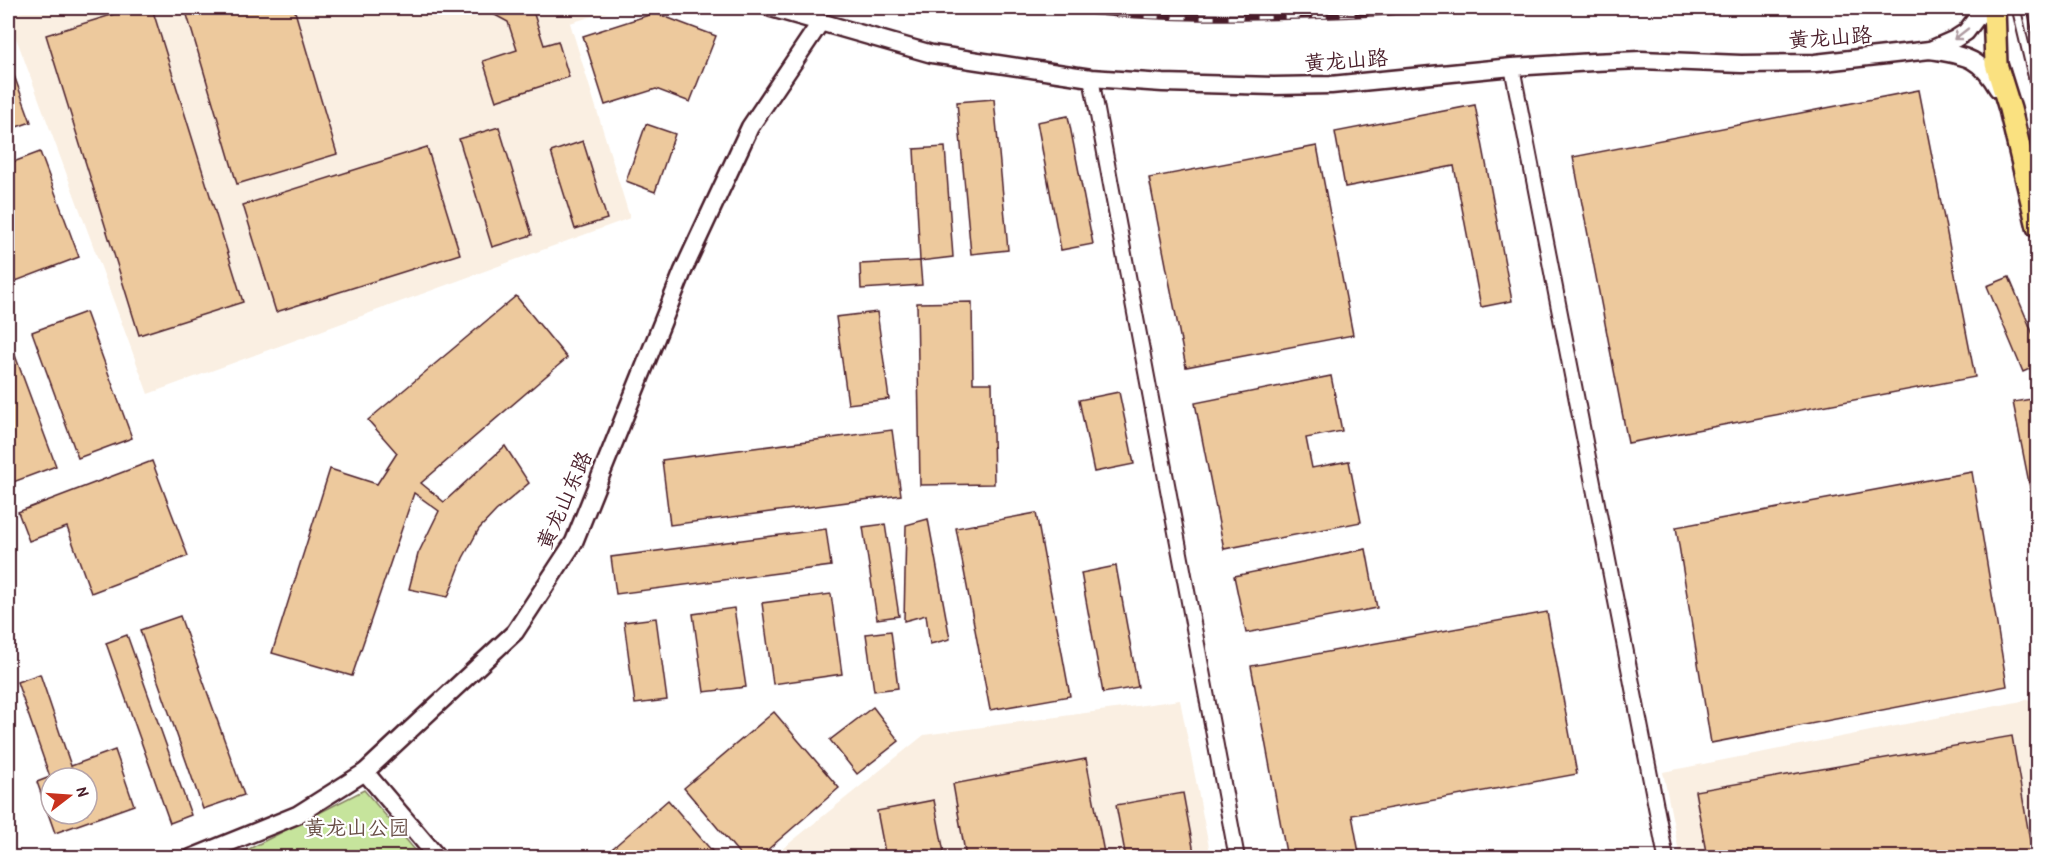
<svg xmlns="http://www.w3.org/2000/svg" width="2045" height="865" viewBox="0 0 2045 865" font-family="'Patrick Hand','LXGW WenKai TC',sans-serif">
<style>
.built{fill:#faefe2}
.green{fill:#c6e49c;stroke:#888264;stroke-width:1.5}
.building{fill:#edc99d;stroke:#4a1f2b;stroke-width:1.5;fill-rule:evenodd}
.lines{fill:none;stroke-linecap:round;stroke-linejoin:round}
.service-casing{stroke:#4a1f2b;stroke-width:11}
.minor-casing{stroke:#4a1f2b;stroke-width:18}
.tertiary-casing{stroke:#4a1f2b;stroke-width:21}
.primary-casing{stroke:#4a1f2b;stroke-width:26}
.service{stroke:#fff;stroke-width:7}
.minor{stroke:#fff;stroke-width:14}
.tertiary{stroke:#fff;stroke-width:16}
.primary{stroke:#fae180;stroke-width:21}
.rail-casing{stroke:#4a1f2b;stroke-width:7}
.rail{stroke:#fff;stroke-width:4.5;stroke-dasharray:14;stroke-linecap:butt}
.oneway{stroke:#ae9aa0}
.labels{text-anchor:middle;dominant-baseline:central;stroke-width:4.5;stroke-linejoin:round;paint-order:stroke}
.street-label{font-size:21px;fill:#4a1f2b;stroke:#fff}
.park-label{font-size:21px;fill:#695047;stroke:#fff}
</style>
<rect width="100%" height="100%" fill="#fff"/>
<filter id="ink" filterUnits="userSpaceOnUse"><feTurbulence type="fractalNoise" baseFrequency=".0167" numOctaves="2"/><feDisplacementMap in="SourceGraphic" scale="12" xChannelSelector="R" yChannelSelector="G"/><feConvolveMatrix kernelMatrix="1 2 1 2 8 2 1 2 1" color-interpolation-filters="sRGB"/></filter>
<g filter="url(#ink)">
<g class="built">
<polygon points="33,8 620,8 570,23 630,218 148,394 8,16"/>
<polygon points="2037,698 2037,857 1680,857 1663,772"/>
<polygon points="1180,700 1211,857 771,858 924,735"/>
</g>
<polygon class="green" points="364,790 421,857 228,858 249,849"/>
<g class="building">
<polygon points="134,8 152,8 243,302 139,335 46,35"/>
<polygon points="185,8 294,8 337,154 237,184"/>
<polygon points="482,8 532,8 544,45 558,41 569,77 496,101 483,61 517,50 508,22"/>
<polygon points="655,13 716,36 690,102 656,89 605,105 583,36"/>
<polygon points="8,59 31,122 8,130"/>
<polygon points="1919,90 1975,377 1628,443 1573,157"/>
<polygon points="994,99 1008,250 971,254 957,102"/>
<polygon points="1475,105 1512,301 1481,307 1454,166 1345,187 1335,132"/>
<polygon points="1068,116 1093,244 1061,250 1037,122"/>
<polygon points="646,124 675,134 655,192 626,181"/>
<polygon points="499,127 532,235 492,247 459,139"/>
<polygon points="583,141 607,219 575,229 551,152"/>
<polygon points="1317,146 1353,335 1186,367 1149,178"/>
<polygon points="427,147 460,254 276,312 243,205"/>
<polygon points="945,147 953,257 920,261 914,149"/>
<polygon points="40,152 79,257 8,284 8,164"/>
<polygon points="920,261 922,285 861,289 860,264"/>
<polygon points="2009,277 2038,346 2038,365 2023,372 1987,286"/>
<polygon points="516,296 567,358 421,483 444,502 505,446 529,483 496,511 479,529 463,558 448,597 409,589 418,554 439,511 414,493 352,676 272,653 330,469 377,484 397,453 368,420"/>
<polygon points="972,302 973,383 992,383 994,484 920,485 917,303"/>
<polygon points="86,312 132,438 78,458 32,332"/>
<polygon points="877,312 889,399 848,404 836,317"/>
<polygon points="8,339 9,339 56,466 8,484"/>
<polygon points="1331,376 1342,431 1306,438 1312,468 1349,461 1361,522 1224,549 1195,403"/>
<polygon points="1119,392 1134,464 1094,472 1079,400"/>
<polygon points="2038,398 2038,487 2030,488 2013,402"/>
<polygon points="892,430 901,495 670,525 662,460"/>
<polygon points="152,461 188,556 91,593 67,527 29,541 18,512"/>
<polygon points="1972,472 2007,686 1711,743 1676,527"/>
<polygon points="1036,513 1070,696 990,710 956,528"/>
<polygon points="928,519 950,639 930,644 926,615 904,621 906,525"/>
<polygon points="885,524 899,616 877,619 863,527"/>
<polygon points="826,529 831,566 616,594 611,557"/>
<polygon points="1366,549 1377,608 1246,633 1234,576"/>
<polygon points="1116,566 1138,687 1103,693 1081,573"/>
<polygon points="831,594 842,674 773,684 762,603"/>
<polygon points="734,608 746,687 704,692 693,614"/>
<polygon points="1547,612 1577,774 1352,815 1360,858 1287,858 1251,666"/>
<polygon points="180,616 244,795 203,809 140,630"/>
<polygon points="656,618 667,700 635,704 624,622"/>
<polygon points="891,631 898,688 874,691 866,634"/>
<polygon points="127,635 191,815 170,823 106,643"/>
<path d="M 40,674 L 71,766 L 115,750 L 134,805 L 55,833 L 37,782 L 50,777 L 17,682 ZM 51,778 L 87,778 L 87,814 L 51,814 Z"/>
<polygon points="873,707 899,741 857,774 830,740"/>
<polygon points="774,712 839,788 758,858 743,858 684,788"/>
<polygon points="2012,736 2033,858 1707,858 1695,791"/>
<polygon points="1086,759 1105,858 966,858 953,784"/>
<polygon points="1183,793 1195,858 1126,858 1116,805"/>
<polygon points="668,800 718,858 609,858 606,854"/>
<polygon points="934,800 945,858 886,858 877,811"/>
<polygon points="1604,852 1605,858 1574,858 1574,857"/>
</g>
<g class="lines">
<g class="service-casing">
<g id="service">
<polyline points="2016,8 2038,100"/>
<polyline points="2032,8 2038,39"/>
</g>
</g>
<g class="minor-casing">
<g id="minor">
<polyline points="1512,67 1666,858"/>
<polyline points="1091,78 1237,858"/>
</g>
</g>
<g class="tertiary-casing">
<g id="tertiary">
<polyline points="771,8 932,54 1091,78 1163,83 1274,86 1331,85 1512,67 1593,62 1641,60 1741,64 1815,63 1930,50 1955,39 1966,32 1984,8"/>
<path d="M 1930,50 C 1965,56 1979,56 1998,89"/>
<polyline points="365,772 438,858"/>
<polyline points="191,858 297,815 365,772 515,632 574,542 683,271 750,127 820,23"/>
</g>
</g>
<g class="primary-casing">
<polyline id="primary" points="1994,8 1996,64 2010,109 2038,227"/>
</g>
<use href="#service" class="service"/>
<use href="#minor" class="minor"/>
<use href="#tertiary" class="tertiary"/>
<use href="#primary" class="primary"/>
<g class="rail-casing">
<path id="rail" d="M 1061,8 C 1126,17 1191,18 1257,17 C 1315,16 1373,15 1430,8"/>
</g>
<use href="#rail" class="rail"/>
</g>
<defs><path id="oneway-shaft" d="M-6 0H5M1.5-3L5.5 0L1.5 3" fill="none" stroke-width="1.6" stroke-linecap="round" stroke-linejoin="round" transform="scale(1.5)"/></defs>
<use class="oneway" href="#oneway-shaft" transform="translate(1961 34) rotate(142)"/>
</g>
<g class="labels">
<g class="street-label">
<text transform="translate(1830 37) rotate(-4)">黄龙山路</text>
<text transform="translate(1346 60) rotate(-4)">黄龙山路</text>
<text transform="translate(564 500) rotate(-66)">黄龙山东路</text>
</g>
<g class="park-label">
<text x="357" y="827">黄龙山公园</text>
</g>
</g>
<rect width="2045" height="865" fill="none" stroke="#fff" stroke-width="30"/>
<rect x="15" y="15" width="2015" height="835" fill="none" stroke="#4a1f2b" stroke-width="2" filter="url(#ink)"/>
<g transform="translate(69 796) rotate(73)"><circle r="28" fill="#ffffff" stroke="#b7a5aa" stroke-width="1.5"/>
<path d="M0-4.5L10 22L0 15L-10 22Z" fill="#c8321e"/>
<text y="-9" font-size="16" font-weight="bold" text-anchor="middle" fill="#4a1f2b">N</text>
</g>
</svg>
